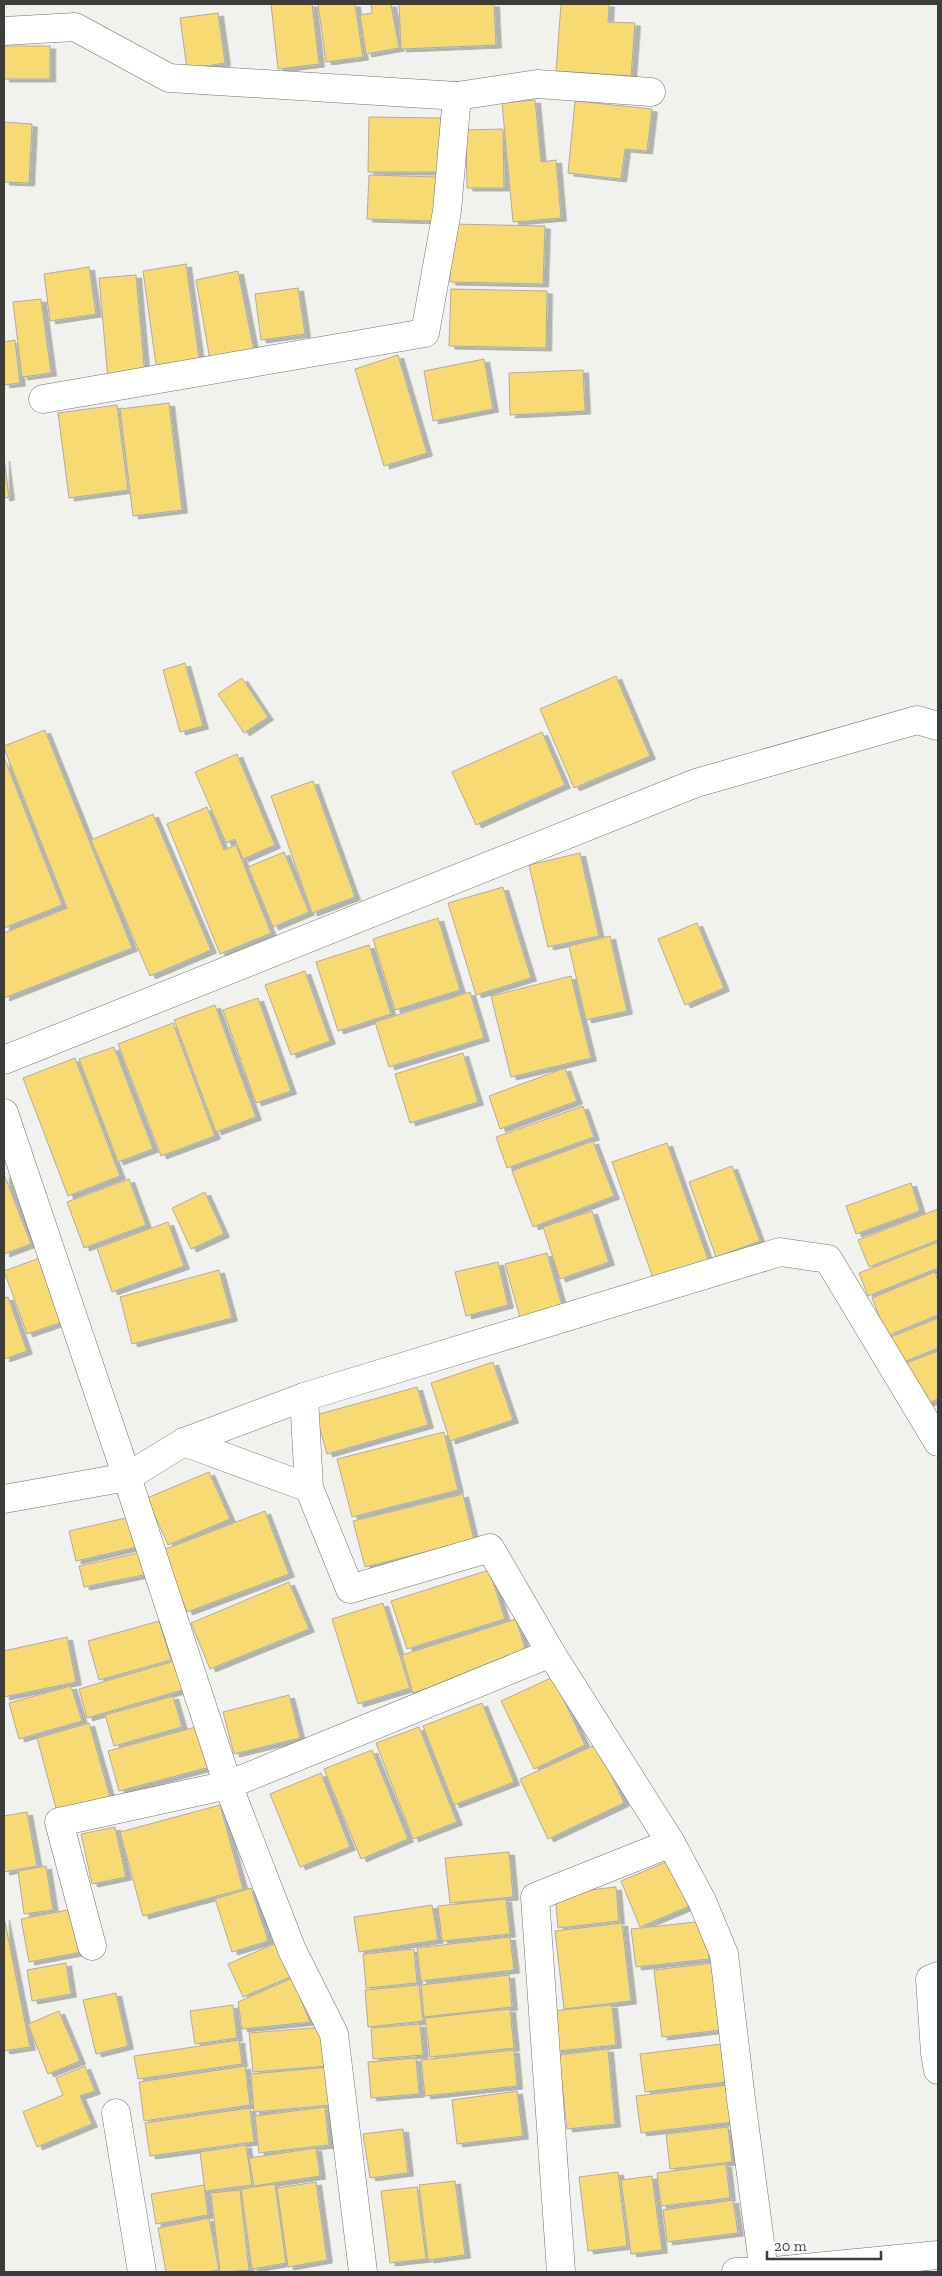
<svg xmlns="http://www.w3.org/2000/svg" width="942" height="2276" viewBox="0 0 942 2276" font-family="'Zilla Slab',serif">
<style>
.building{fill:#f8da73;stroke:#adaca9;filter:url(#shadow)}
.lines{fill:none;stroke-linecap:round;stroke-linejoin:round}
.minor-casing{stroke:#72726f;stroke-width:29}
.minor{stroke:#fff;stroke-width:28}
</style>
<defs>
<filter id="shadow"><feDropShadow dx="5.5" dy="3" stdDeviation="0" flood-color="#0004"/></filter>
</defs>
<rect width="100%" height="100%" fill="#f1f2ee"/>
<g class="building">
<polygon points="271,4 312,4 319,64 278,69"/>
<polygon points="318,4 355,4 363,57 326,62"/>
<polygon points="371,4 391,4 399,48 366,54 360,15 372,13"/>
<polygon points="399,4 494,4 496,45 401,49"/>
<polygon points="561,4 609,4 608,22 635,23 631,76 556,71"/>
<polygon points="218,13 225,63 187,69 180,18"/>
<rect x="4" y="46" width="46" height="33"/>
<polygon points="535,100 541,162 556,160 561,218 513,222 502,103"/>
<polygon points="575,101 652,109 647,151 625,149 621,179 568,173"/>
<polygon points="369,117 441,118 440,172 368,172"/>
<polygon points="4,122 32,124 29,183 4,182"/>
<polygon points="503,129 504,188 467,188 466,130"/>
<polygon points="369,175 438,177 436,221 367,219"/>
<polygon points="452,224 545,226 543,284 450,282"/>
<polygon points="186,264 200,366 157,372 143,271"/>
<polygon points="89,267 96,314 50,321 44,274"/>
<polygon points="238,271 254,351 210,360 196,280"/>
<polygon points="136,275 145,376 108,379 99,278"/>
<polygon points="298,288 305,334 261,340 255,294"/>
<polygon points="451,289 547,291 546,348 449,346"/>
<polygon points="41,299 51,373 22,377 13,302"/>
<polygon points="15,340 20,383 4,385 4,342"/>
<polygon points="398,355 427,453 384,466 355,369"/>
<polygon points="484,359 493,409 433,421 424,371"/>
<polygon points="583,370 585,411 510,415 509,373"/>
<polygon points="169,403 182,510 133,516 120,409"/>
<polygon points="117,405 128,490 69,498 58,413"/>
<polygon points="4,458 9,497 4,498"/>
<polygon points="185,663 203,726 180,732 163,670"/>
<polygon points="616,676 650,756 574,788 540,709"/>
<polygon points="242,678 268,717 244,733 218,694"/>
<polygon points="45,730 132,948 4,998 4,933 67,908 4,748 4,746"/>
<polygon points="542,732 565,785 476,825 452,772"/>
<polygon points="237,754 275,845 243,859 235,839 226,843 195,772"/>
<polygon points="4,757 62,905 4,928"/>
<polygon points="313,781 355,897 312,913 271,796"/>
<polygon points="207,807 224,850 236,845 271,933 220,954 167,824"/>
<polygon points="153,814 211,950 150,976 91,840"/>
<polygon points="284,852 309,912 273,927 248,867"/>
<polygon points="580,853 599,936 548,947 529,865"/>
<polygon points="503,887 531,978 476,995 448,903"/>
<polygon points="438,918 460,990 395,1010 373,939"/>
<polygon points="697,923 724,988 685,1005 658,939"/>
<polygon points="610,936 627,1011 586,1020 569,946"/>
<polygon points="369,945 391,1014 338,1031 316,962"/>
<polygon points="305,971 330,1041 291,1055 265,985"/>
<polygon points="571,976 591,1058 511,1077 491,996"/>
<polygon points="470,992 484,1038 389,1067 375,1022"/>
<polygon points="258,998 291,1091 256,1103 223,1010"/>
<polygon points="215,1005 256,1117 216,1132 174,1020"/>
<polygon points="173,1023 215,1136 161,1156 118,1044"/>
<polygon points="114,1047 153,1149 118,1162 79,1059"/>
<polygon points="463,1053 478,1102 410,1123 395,1074"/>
<polygon points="75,1058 120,1176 68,1196 23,1078"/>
<polygon points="565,1068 577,1101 500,1129 489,1096"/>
<polygon points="583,1106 594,1137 507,1168 496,1137"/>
<polygon points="593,1141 614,1196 533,1227 512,1171"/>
<polygon points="667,1143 709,1262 654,1281 612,1162"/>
<polygon points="732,1166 760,1241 716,1257 689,1182"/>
<polygon points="4,1174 31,1244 4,1254"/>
<polygon points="129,1179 146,1225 84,1248 67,1202"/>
<polygon points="911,1183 920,1211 856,1234 846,1206"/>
<polygon points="205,1192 224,1234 191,1249 172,1208"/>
<polygon points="938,1209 938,1240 869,1267 858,1240"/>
<polygon points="592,1211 609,1262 560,1279 543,1227"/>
<polygon points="168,1222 184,1266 112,1292 97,1248"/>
<polygon points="938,1242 938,1268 868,1296 859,1273"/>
<polygon points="547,1253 563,1309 521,1321 505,1264"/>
<polygon points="45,1256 68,1320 27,1334 4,1271"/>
<polygon points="498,1262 508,1305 466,1316 455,1272"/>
<polygon points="219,1270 232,1318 132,1344 120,1297"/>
<polygon points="935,1272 938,1281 938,1315 887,1336 872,1298"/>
<polygon points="8,1297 27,1351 4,1359 4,1298"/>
<polygon points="938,1318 938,1348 899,1364 888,1338"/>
<polygon points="938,1351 938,1399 921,1406 904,1364"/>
<polygon points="493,1362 513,1420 450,1441 431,1383"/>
<polygon points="417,1387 428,1425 327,1454 316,1415"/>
<polygon points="444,1432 458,1490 352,1517 337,1459"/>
<polygon points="209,1472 230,1519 168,1545 147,1498"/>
<polygon points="463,1494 474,1540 365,1567 353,1521"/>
<polygon points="265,1511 289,1574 187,1612 163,1550"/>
<polygon points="130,1517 137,1547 76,1561 69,1531"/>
<polygon points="143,1552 148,1574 84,1587 79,1566"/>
<polygon points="489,1570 505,1619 407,1649 391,1601"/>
<polygon points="289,1582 309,1629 210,1669 191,1623"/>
<polygon points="383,1603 410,1688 358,1704 332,1619"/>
<polygon points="516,1619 527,1656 413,1693 402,1655"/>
<polygon points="159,1621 171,1660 99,1680 88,1641"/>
<polygon points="67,1637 76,1682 4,1697 4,1651"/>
<polygon points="181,1659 189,1688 87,1718 79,1689"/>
<polygon points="553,1677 585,1745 534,1769 501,1701"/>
<polygon points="71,1686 82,1721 19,1739 9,1703"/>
<polygon points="289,1695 300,1738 234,1754 223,1712"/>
<polygon points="173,1696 182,1727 114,1746 105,1715"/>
<polygon points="482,1703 514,1782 454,1805 423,1726"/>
<polygon points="89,1723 110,1797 57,1812 37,1738"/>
<polygon points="203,1725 214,1766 119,1791 108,1751"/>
<polygon points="419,1727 457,1822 413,1839 376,1743"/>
<polygon points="597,1744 624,1803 548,1839 520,1779"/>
<polygon points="372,1750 408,1839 361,1859 324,1769"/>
<polygon points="321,1773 350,1847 300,1867 270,1794"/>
<polygon points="220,1805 243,1889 143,1916 120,1832"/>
<polygon points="27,1812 37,1866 4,1872 4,1816"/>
<polygon points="115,1827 126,1877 92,1884 81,1834"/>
<polygon points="509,1852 513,1897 450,1903 445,1858"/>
<polygon points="673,1859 692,1905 640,1927 621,1881"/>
<polygon points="46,1866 53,1910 24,1914 18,1871"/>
<polygon points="616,1887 619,1921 558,1928 555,1894"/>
<polygon points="251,1888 268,1941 232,1952 215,1899"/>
<polygon points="506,1899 510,1934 442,1941 438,1906"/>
<polygon points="432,1905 438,1940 359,1952 354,1917"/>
<polygon points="73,1909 82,1952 29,1962 21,1919"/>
<polygon points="4,1917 30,2047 4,2051"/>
<polygon points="705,1921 709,1959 636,1967 631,1929"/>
<polygon points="622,1923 631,2001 564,2009 555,1931"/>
<polygon points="510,1937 514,1970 421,1981 417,1948"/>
<polygon points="276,1943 290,1977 243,1997 228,1964"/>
<polygon points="414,1949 417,1983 366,1988 363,1954"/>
<polygon points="66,1963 71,1994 32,2001 27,1970"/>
<polygon points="713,1963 721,2030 662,2037 654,1970"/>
<polygon points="509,1975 512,2007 424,2017 421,1985"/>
<polygon points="292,1978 310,2022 242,2029 238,2002"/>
<polygon points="419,1985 423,2021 368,2027 365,1990"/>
<polygon points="116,1993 128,2046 96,2054 83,2000"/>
<polygon points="233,2005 237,2038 195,2044 190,2011"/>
<polygon points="612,2005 616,2045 556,2051 552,2011"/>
<polygon points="510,2009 514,2048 430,2057 425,2018"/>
<polygon points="59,2011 80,2061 48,2074 28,2024"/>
<polygon points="420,2024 423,2055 373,2059 371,2028"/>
<polygon points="324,2027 327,2066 253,2072 249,2033"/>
<polygon points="239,2040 242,2064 138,2079 134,2056"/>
<polygon points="730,2043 734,2081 645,2092 640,2054"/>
<polygon points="608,2049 615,2124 567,2129 559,2055"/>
<polygon points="514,2050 517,2086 425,2096 421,2060"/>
<polygon points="416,2058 419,2094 371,2098 368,2062"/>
<polygon points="85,2066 95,2091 80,2096 92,2124 37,2147 23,2112 63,2095 56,2078"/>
<polygon points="245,2066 250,2105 144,2121 139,2082"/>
<polygon points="329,2067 332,2105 254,2112 251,2074"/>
<polygon points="728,2085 733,2122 641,2133 636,2096"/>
<polygon points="517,2091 523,2136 457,2144 452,2100"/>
<polygon points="325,2107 329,2145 259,2153 255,2116"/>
<polygon points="250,2108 254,2142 150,2156 145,2123"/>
<polygon points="728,2127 732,2162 670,2169 666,2134"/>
<polygon points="403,2129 408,2173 370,2178 363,2134"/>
<polygon points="246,2145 252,2185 205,2191 200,2152"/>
<polygon points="316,2148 320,2176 254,2186 249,2158"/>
<polygon points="726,2164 730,2198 661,2206 657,2173"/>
<polygon points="618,2172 627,2246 588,2251 579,2177"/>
<polygon points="652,2176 662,2250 631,2254 621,2180"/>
<polygon points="455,2181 465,2255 428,2260 419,2185"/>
<polygon points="316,2182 327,2260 288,2267 277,2188"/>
<polygon points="275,2184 286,2263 252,2269 241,2189"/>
<polygon points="204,2185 208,2215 156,2224 151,2194"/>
<polygon points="417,2187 426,2259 390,2263 381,2191"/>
<polygon points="240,2190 249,2270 220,2272 211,2193"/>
<polygon points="733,2200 738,2233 667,2242 663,2210"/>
<polygon points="209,2218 219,2270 207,2272 166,2272 158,2228"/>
</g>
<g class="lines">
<g class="minor-casing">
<g id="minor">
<polyline points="4,31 75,27 169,78 457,96 537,84 651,92"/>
<polyline points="43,399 425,333 447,211 457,96"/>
<polyline points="4,1060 696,783 917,720 938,726"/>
<polyline points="4,1113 127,1477 228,1785 292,1950 334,2034 363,2272"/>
<polyline points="304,1397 309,1488 350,1589 490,1548 551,1653 671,1843 702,1901 724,1954 741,2099 764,2272"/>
<polyline points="184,1442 309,1488"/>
<polyline points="4,1499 127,1477 184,1442 304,1397 780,1252 828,1259 938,1442"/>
<polyline points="92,1946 59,1822 228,1785 551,1653"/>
<polyline points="938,1976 930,1979 935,2053 938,2070"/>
<polyline points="116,2113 142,2272"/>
<polyline points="561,2272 535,1897 671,1843"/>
<polyline points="736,2272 764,2272 938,2255"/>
</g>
</g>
<use href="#minor" class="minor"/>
</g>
<rect width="942" height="2276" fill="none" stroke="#3c3c3b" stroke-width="10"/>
<path d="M767 2251v8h114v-8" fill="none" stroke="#3c3c3b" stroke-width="2.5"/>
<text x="774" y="2251" font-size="15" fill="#3c3c3b" stroke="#ffffff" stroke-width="4" paint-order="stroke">20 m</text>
</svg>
